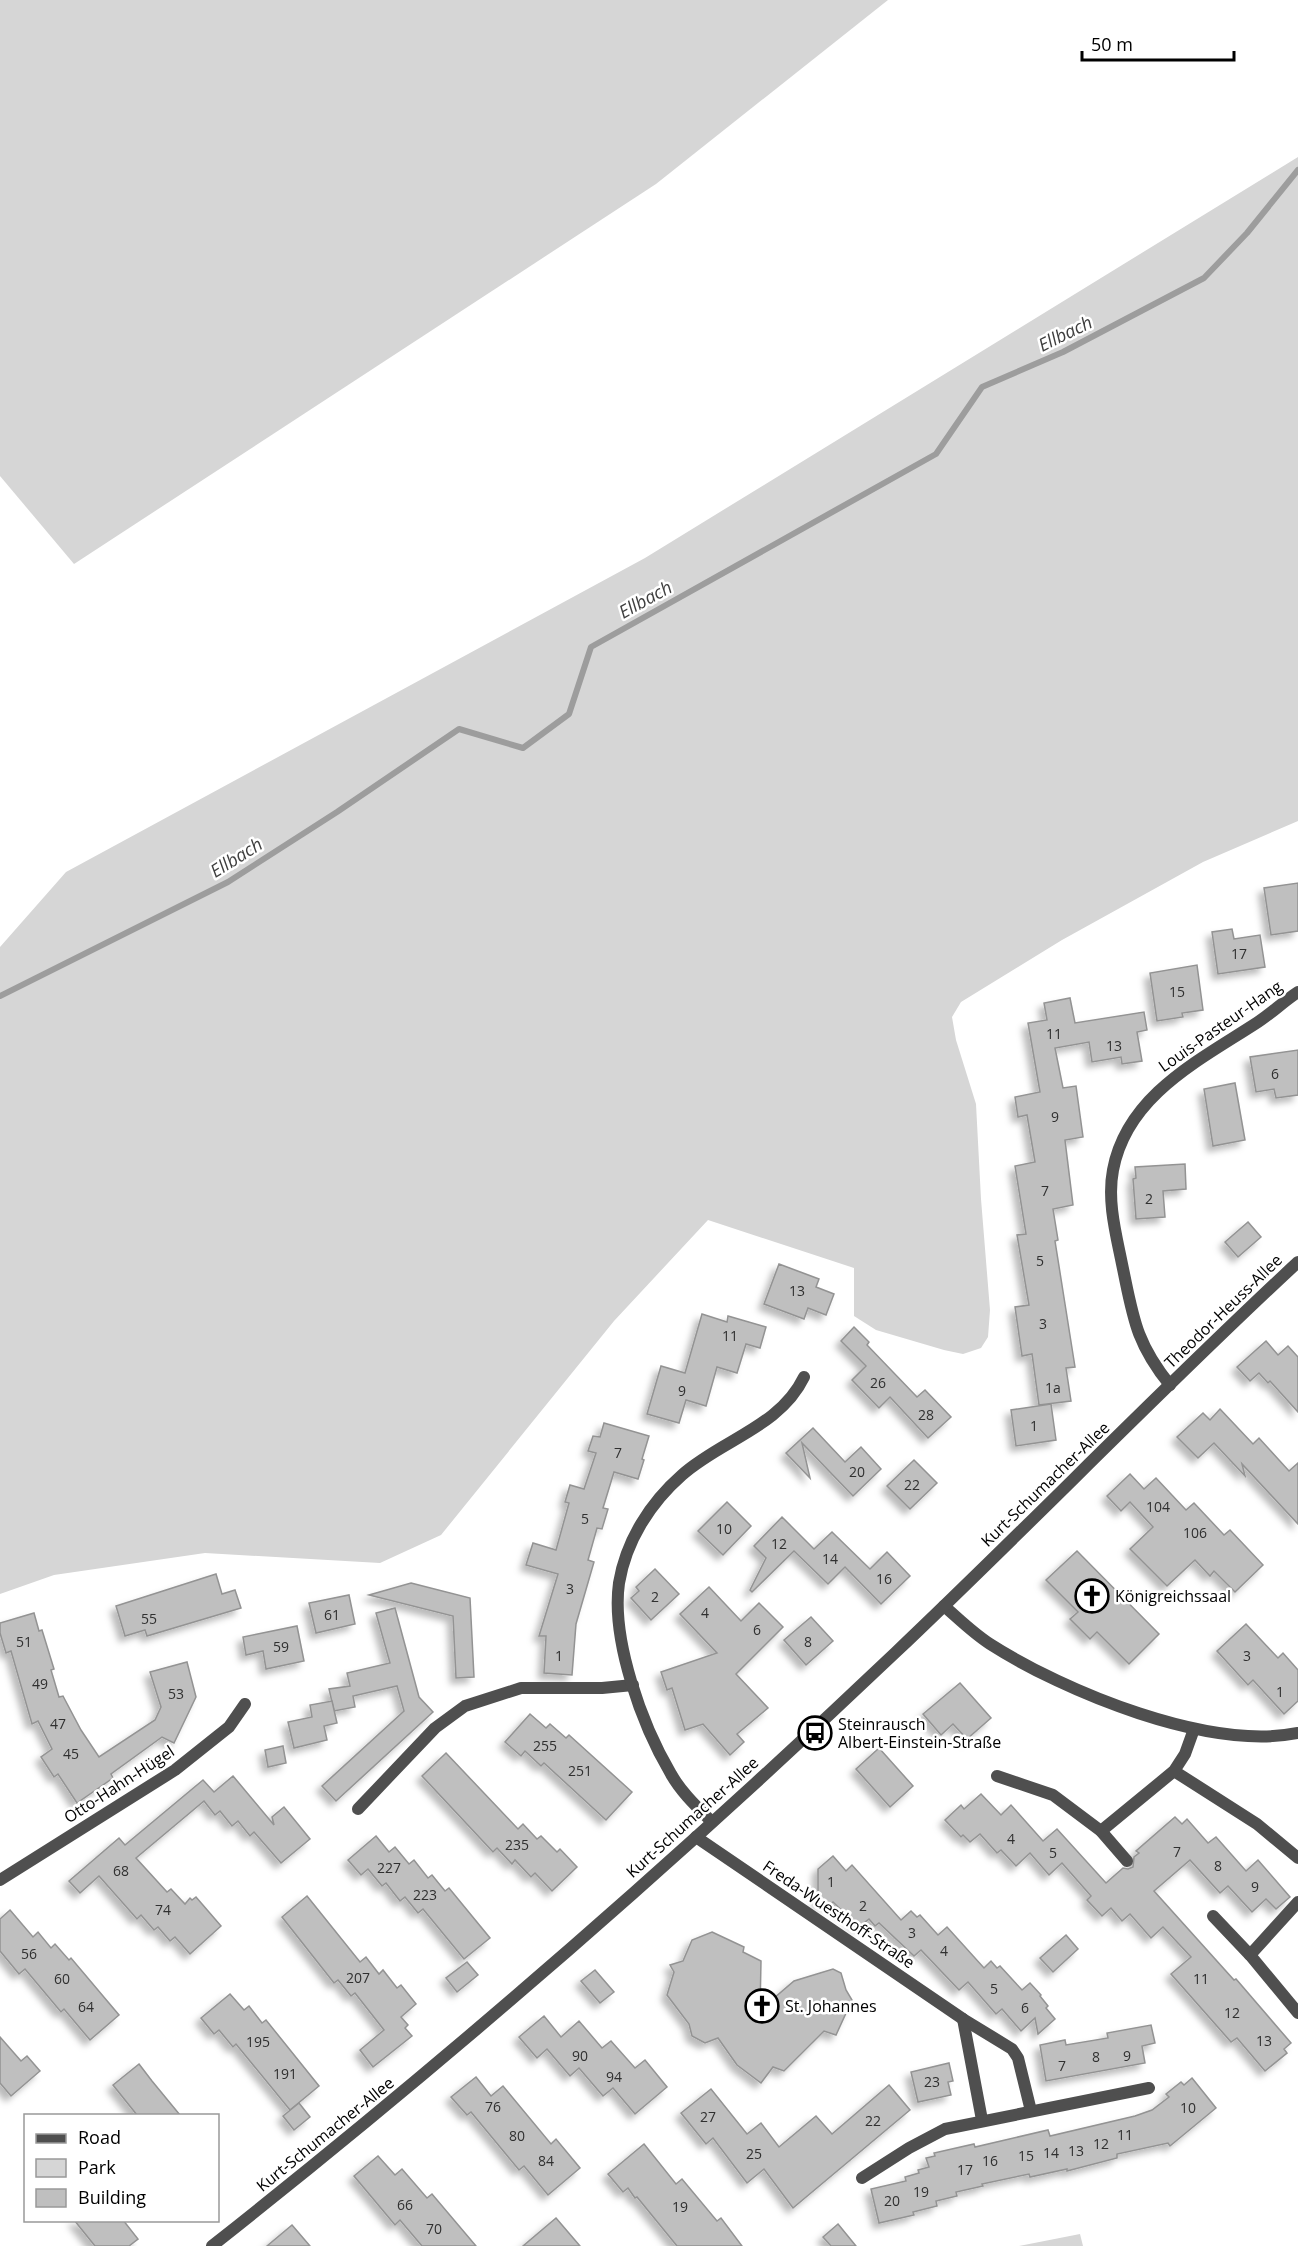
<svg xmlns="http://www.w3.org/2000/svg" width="1298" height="2246" viewBox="0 0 1298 2246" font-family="'Open Sans',sans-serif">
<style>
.green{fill:#d6d6d6}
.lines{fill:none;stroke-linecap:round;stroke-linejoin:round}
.stream{stroke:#9d9d9d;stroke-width:6}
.building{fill:#bfbfbf;stroke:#939393;stroke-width:1.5;filter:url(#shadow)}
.street{stroke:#4f4f4f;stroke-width:12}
.labels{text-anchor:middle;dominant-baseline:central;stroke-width:5;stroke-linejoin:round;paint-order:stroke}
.number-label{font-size:14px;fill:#303030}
.street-label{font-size:16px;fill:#000;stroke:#fff}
.poi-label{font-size:16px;fill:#000;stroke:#fff;text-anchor:start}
.water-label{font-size:18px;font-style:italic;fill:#3e3e3e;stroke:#fff}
</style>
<defs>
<filter id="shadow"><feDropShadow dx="-5.5" dy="5.5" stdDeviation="3" flood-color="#0004"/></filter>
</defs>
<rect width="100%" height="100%" fill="#fff"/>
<g class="green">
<polygon points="0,0 888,0 656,184 74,564 0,476"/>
<polygon points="1298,157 1298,821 1203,862 1062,940 961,1002 952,1017 956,1040 976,1104 981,1199 990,1310 988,1337 981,1348 963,1354 944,1350 876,1330 854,1316 854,1268 708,1220 614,1321 441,1535 380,1563 205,1553 54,1575 0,1594 0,947 66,872 645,558"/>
<polygon points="1080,2234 1083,2246 1019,2246"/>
</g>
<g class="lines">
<polyline class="stream" points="0,996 228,882 337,812 459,729 523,748 569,714 591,647 936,454 982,387 1063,352 1204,278 1247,233 1298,170"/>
</g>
<g class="building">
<polygon points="1298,883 1298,931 1271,935 1264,888"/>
<polygon points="1232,929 1234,939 1260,935 1265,967 1218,974 1212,932"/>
<polygon points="1197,965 1203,1010 1182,1013 1183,1017 1157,1021 1150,973"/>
<polygon points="1070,998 1075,1023 1144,1012 1147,1030 1137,1032 1142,1061 1122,1064 1121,1057 1092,1062 1089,1042 1055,1048 1063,1088 1076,1086 1083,1137 1065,1140 1073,1205 1053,1209 1058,1240 1055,1241 1075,1367 1066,1368 1071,1401 1039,1405 1032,1354 1022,1356 1015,1307 1029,1305 1017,1235 1026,1234 1015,1166 1035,1162 1027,1115 1018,1117 1015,1097 1040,1092 1028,1023 1047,1020 1044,1003"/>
<polygon points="1298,1050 1298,1095 1276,1098 1274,1089 1256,1092 1250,1057"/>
<polygon points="1235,1083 1245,1140 1213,1146 1204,1089"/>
<polygon points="1185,1164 1186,1189 1163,1191 1165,1217 1136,1219 1133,1179 1136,1178 1135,1167"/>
<polygon points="1248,1222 1261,1237 1238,1257 1225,1242"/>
<polygon points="779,1264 819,1279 816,1287 834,1294 826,1315 808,1308 804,1319 764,1304"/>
<polygon points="702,1314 727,1322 728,1316 766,1327 760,1348 746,1344 737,1373 717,1367 706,1406 686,1400 679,1423 647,1414 661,1366 685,1373"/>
<polygon points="854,1327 869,1342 867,1345 917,1397 925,1390 951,1417 928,1438 890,1397 879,1408 852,1380 866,1366 841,1341"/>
<polygon points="1266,1341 1278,1355 1288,1346 1298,1357 1298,1412 1270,1381 1268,1383 1259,1373 1250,1381 1237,1367"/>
<polygon points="1051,1404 1056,1440 1016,1446 1011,1410"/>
<polygon points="1220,1409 1253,1444 1259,1438 1289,1471 1298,1463 1298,1524 1242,1464 1245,1476 1214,1443 1198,1458 1177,1437 1203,1413 1210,1420"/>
<polygon points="604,1423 649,1436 642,1459 644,1460 638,1479 614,1472 603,1508 608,1509 602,1529 597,1528 588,1560 594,1562 576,1624 572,1675 544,1673 546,1636 539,1636 558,1574 526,1565 533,1543 556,1550 569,1503 565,1502 570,1485 584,1489 596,1453 588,1451 593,1436 600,1437"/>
<polygon points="813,1428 845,1462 861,1447 881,1469 853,1496 802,1443 810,1478 786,1453"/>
<polygon points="914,1460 937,1483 910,1509 887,1486"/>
<polygon points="1130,1474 1144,1489 1156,1478 1186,1510 1194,1503 1224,1535 1230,1530 1263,1565 1235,1592 1214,1571 1210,1576 1195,1560 1167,1586 1130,1549 1153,1527 1130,1502 1121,1511 1107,1496"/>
<polygon points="727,1502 751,1526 723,1555 698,1531"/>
<polygon points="782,1517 814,1549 832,1532 870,1569 887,1552 910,1576 881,1604 845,1567 828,1584 794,1551 752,1592 750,1590 766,1558 754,1546"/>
<polygon points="1077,1551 1159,1634 1129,1664 1097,1632 1090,1639 1070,1619 1078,1612 1046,1580"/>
<polygon points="655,1569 679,1594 651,1620 631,1598 639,1591 636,1587"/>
<polygon points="216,1574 222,1594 235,1590 241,1608 147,1636 145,1630 125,1636 116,1606"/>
<polygon points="411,1583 470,1598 474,1677 456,1678 453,1616 369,1595"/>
<polygon points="709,1587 741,1621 759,1603 783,1627 736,1674 768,1708 737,1734 744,1742 730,1755 703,1724 685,1730 672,1688 667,1690 661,1672 717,1653 680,1614"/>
<polygon points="349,1595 355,1624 316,1633 309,1603"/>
<polygon points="395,1608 419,1697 433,1712 336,1801 322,1786 404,1711 397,1686 353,1696 355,1707 334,1711 329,1689 350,1686 347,1673 390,1663 376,1613"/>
<polygon points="34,1613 39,1631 42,1630 54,1669 51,1670 59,1697 63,1696 81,1730 99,1757 155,1720 161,1707 150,1672 187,1662 196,1697 174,1743 162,1737 111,1774 113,1778 77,1803 58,1774 54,1777 41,1757 52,1749 38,1721 32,1724 11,1651 6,1653 0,1633 0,1623"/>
<polygon points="811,1617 833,1641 806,1665 784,1640"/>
<polygon points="1246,1624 1278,1658 1283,1653 1298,1670 1298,1701 1284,1714 1253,1680 1248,1685 1217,1651"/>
<polygon points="297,1626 304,1661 266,1669 263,1651 246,1655 243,1637"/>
<polygon points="960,1683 991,1718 967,1739 953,1724 941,1735 923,1714"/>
<polygon points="332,1701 337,1723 324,1726 327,1740 294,1748 288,1722 312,1717 310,1705"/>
<polygon points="530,1714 546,1728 550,1724 566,1738 569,1735 632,1792 606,1820 544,1763 541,1766 525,1751 521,1756 505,1742"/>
<polygon points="283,1746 286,1763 268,1767 265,1750"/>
<polygon points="879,1748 913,1786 890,1807 856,1769"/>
<polygon points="446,1753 518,1829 523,1824 537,1839 541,1836 557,1852 560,1849 577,1867 552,1891 535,1873 531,1877 515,1860 512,1864 497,1848 493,1852 422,1776"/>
<polygon points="233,1776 274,1825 272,1817 284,1807 310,1839 281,1863 254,1832 250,1836 238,1821 232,1826 220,1811 215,1815 204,1801 136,1858 167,1892 171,1889 185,1904 190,1898 192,1900 196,1897 221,1926 190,1954 175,1937 170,1941 158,1927 154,1930 141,1915 137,1919 99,1876 80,1893 69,1881 119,1838 125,1845 203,1780 214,1792"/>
<polygon points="981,1794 1001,1815 1011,1805 1043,1841 1057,1829 1106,1883 1123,1868 1128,1869 1133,1867 1134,1857 1139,1853 1136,1851 1175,1817 1182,1824 1187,1819 1208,1843 1216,1837 1246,1871 1258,1860 1290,1897 1276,1909 1266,1899 1252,1912 1228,1886 1220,1893 1190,1860 1154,1891 1234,1980 1236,1979 1291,2043 1284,2049 1287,2053 1265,2071 1237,2038 1231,2042 1171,1974 1191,1957 1163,1927 1151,1938 1130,1914 1122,1921 1111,1908 1102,1916 1087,1900 1091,1896 1062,1863 1049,1875 1030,1853 1016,1866 1001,1850 997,1853 980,1834 970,1842 963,1835 961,1837 945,1820 961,1805 964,1809"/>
<polygon points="376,1836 389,1852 395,1847 409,1864 414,1860 428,1878 432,1875 445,1891 449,1888 490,1938 464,1959 423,1909 418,1913 405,1897 400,1901 386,1883 382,1886 368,1869 361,1875 348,1860"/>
<polygon points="833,1856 846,1871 852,1865 901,1920 911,1911 917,1917 920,1915 938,1935 947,1927 984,1968 991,1961 997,1968 1000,1966 1022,1990 1030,1983 1041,1995 1040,1996 1048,2006 1046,2008 1055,2019 1038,2034 1035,2018 1021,2031 1002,2009 996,2014 968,1982 959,1990 921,1950 914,1956 879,1923 875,1926 869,1919 859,1927 833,1902 829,1906 826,1902 818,1902 818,1869"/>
<polygon points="307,1896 360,1962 366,1957 379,1974 383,1970 397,1988 401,1985 416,2004 401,2017 408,2025 405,2028 412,2036 373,2067 360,2050 384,2030 355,1993 351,1996 338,1980 334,1983 282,1917"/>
<polygon points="10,1910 33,1937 38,1932 51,1948 55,1944 69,1960 71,1958 119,2015 90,2040 64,2009 61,2012 25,1969 19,1974 0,1951 0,1919"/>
<polygon points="712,1932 744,1947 743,1952 761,1961 760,2010 794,1981 833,1969 841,1973 846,1990 852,2000 836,2035 824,2031 784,2071 773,2067 761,2083 737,2065 718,2038 705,2043 692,2036 689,2024 667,1995 674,1972 670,1965 683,1961 692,1940"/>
<polygon points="1066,1935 1078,1949 1053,1972 1040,1958"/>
<polygon points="467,1962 478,1975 457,1992 446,1978"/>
<polygon points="595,1970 614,1992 600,2003 581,1981"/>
<polygon points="230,1994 244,2010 249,2006 262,2023 266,2020 319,2086 290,2110 236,2044 233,2047 219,2030 214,2034 201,2018"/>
<polygon points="544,2016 561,2037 579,2021 602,2048 611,2041 635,2068 645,2060 667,2087 635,2114 613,2088 603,2096 579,2068 570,2076 547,2049 537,2058 519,2037"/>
<polygon points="1151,2025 1155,2043 1142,2046 1145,2063 1046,2081 1040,2045 1065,2040 1066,2045 1108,2038 1107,2033"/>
<polygon points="0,2037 21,2061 27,2056 40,2071 11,2096 0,2083"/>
<polygon points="949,2063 953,2081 948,2082 951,2095 918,2102 911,2072"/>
<polygon points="139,2064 152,2081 180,2115 137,2115 113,2085"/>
<polygon points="476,2077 491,2096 503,2086 551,2144 556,2139 580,2168 548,2195 524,2166 519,2170 471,2112 467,2115 451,2097"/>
<polygon points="1192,2078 1216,2108 1170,2146 1168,2143 1117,2154 1117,2158 1067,2171 1067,2169 1030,2177 1029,2174 982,2184 983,2186 956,2192 957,2196 936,2201 937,2206 913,2212 914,2215 879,2223 871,2189 906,2181 905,2177 919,2173 918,2170 929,2167 926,2158 935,2156 934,2153 974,2144 975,2147 1048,2130 1050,2136 1135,2116 1152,2110 1169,2097 1166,2094 1181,2082 1184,2085"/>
<polygon points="889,2085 910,2110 793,2208 764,2169 747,2183 713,2138 706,2144 681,2113 711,2089 747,2134 761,2123 779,2147 816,2116 832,2134"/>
<polygon points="299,2103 310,2117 294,2130 283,2116"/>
<polygon points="644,2144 676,2184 682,2179 717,2221 721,2218 742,2246 677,2246 637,2197 635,2198 628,2188 623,2192 608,2174"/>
<polygon points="378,2156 395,2175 402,2169 427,2198 432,2194 476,2246 422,2246 400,2220 395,2225 354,2176"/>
<polygon points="556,2218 580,2246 523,2246"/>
<polygon points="74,2220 123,2220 138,2239 129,2246 95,2246"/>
<polygon points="838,2224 856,2246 831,2246 823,2237"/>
<polygon points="292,2225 310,2246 267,2246"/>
</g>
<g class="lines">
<g class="street">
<path d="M 1170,1385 C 1135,1342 1133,1316 1122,1264 C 1116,1234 1107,1201 1113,1170 C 1127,1095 1200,1060 1258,1022 C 1272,1013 1284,1001 1298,992"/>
<path d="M 944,1606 C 959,1619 973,1633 990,1644 C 1065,1692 1209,1751 1298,1733"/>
<polyline points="1174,1771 1257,1824 1298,1858"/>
<polyline points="997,1776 1053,1795 1101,1831 1127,1861"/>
<polyline points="358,1809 435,1728 465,1706 521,1688 602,1688 633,1685"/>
<path d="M 712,1822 C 697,1807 681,1792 671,1774 C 642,1725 611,1640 619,1583 C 626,1541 650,1503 682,1475 C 721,1440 780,1427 804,1377"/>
<polyline points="1101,1831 1174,1771 1185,1754 1194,1729"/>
<polyline points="696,1837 963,2019 1012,2049 1018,2058 1031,2111"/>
<polyline points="0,1880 175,1770 229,1727 245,1704"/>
<polyline points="1213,1916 1250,1955 1298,2013"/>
<polyline points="1250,1955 1298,1902"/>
<polyline points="963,2019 982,2120"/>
<polyline points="862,2178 909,2148 945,2129 1149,2088"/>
<path d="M 212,2246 C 449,2059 677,1860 896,1652 C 1032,1523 1161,1389 1298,1262"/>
</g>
</g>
<defs>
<g id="church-ring" transform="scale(1.725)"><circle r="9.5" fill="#fff" stroke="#000" stroke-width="1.5"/><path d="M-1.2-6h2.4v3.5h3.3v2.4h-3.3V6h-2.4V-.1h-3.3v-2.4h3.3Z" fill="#000"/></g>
<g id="bus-ring" transform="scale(1.725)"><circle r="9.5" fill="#fff" stroke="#000" stroke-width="1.5"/><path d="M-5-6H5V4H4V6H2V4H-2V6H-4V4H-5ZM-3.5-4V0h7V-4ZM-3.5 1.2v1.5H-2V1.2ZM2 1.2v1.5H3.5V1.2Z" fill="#000"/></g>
</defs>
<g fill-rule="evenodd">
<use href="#church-ring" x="1092" y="1596"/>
<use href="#bus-ring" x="815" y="1733"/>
<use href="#church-ring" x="762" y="2006"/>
</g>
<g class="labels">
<g class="number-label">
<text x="1239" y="953">17</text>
<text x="1177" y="991">15</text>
<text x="1054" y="1033">11</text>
<text x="1114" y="1045">13</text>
<text x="1275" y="1073">6</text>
<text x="1055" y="1116">9</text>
<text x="1045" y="1190">7</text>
<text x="1149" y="1198">2</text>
<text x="1040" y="1260">5</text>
<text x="797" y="1290">13</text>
<text x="1043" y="1323">3</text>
<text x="730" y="1335">11</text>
<text x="878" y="1382">26</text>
<text x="1053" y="1387">1a</text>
<text x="682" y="1390">9</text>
<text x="926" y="1414">28</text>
<text x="1034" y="1425">1</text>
<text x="618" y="1452">7</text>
<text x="857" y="1471">20</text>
<text x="912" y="1484">22</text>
<text x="1158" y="1506">104</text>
<text x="585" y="1518">5</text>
<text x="724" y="1528">10</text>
<text x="1195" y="1532">106</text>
<text x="779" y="1543">12</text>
<text x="830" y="1558">14</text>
<text x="884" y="1578">16</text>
<text x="570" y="1588">3</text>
<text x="655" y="1596">2</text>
<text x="705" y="1612">4</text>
<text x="332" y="1614">61</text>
<text x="149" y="1618">55</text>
<text x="757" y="1629">6</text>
<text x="24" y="1641">51</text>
<text x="808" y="1641">8</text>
<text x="281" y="1646">59</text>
<text x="559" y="1655">1</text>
<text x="1247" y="1655">3</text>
<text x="40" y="1683">49</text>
<text x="1280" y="1691">1</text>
<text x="176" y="1693">53</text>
<text x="58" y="1723">47</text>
<text x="545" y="1745">255</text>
<text x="71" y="1753">45</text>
<text x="580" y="1770">251</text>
<text x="1011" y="1838">4</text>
<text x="517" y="1844">235</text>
<text x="1177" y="1851">7</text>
<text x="1053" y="1852">5</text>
<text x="1218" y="1865">8</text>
<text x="389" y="1867">227</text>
<text x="121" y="1870">68</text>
<text x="831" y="1881">1</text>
<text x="1255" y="1886">9</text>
<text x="425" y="1894">223</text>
<text x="863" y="1905">2</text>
<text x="163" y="1909">74</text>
<text x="912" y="1932">3</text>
<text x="944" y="1950">4</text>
<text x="29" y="1953">56</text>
<text x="358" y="1977">207</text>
<text x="62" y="1978">60</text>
<text x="1201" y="1978">11</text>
<text x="994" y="1988">5</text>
<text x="86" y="2006">64</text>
<text x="1025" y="2007">6</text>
<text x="1232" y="2012">12</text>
<text x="1264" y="2040">13</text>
<text x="258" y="2041">195</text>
<text x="580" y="2055">90</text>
<text x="1127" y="2055">9</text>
<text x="1096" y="2056">8</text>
<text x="1062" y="2065">7</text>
<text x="285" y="2073">191</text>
<text x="614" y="2076">94</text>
<text x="932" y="2081">23</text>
<text x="493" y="2106">76</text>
<text x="1188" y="2107">10</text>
<text x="708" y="2116">27</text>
<text x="873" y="2120">22</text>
<text x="1125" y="2134">11</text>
<text x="517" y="2135">80</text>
<text x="1101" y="2143">12</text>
<text x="1076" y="2150">13</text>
<text x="1051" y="2152">14</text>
<text x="754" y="2153">25</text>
<text x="1026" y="2155">15</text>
<text x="546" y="2160">84</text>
<text x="990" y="2160">16</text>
<text x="965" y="2169">17</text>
<text x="921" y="2191">19</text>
<text x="892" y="2200">20</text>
<text x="405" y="2204">66</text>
<text x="680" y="2206">19</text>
<text x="434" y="2228">70</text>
</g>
<g class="street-label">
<text transform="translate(1220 1026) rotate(-35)">Louis-Pasteur-Hang</text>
<text transform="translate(1223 1311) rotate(-44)">Theodor-Heuss-Allee</text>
<text transform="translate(1045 1484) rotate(-44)">Kurt-Schumacher-Allee</text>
<text transform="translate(119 1784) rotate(-33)">Otto-Hahn-Hügel</text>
<text transform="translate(692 1817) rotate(-42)">Kurt-Schumacher-Allee</text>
<text transform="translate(839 1914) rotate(34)">Freda-Wuesthoff-Straße</text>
<text transform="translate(325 2134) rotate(-39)">Kurt-Schumacher-Allee</text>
</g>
<g class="poi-label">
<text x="1115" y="1596">Königreichssaal</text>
<text x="838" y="1724">Steinrausch<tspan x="838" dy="18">Albert-Einstein-Straße</tspan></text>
<text x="785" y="2006">St. Johannes</text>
</g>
<g class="water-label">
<text transform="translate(1065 333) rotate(-26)">Ellbach</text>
<text transform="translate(645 599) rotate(-29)">Ellbach</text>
<text transform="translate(236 857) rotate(-32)">Ellbach</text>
</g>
</g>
<rect x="24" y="2114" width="195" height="108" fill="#ffffff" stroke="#999999" stroke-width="1.5"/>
<rect x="36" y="2134" width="30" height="9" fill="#4f4f4f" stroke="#999999" stroke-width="1.5"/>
<text x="78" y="2144" font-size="18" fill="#000000">Road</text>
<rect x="36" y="2159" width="30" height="18" fill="#d6d6d6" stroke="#999999" stroke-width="1.5"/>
<text x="78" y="2174" font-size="18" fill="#000000">Park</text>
<rect x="36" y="2189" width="30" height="18" fill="#bfbfbf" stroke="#999999" stroke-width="1.5"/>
<text x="78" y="2204" font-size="18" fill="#000000">Building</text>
<path d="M1082 51v9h152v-9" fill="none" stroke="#000000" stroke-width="3"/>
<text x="1091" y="51" font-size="18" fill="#000000" stroke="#ffffff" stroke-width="4.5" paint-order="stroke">50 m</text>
</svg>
